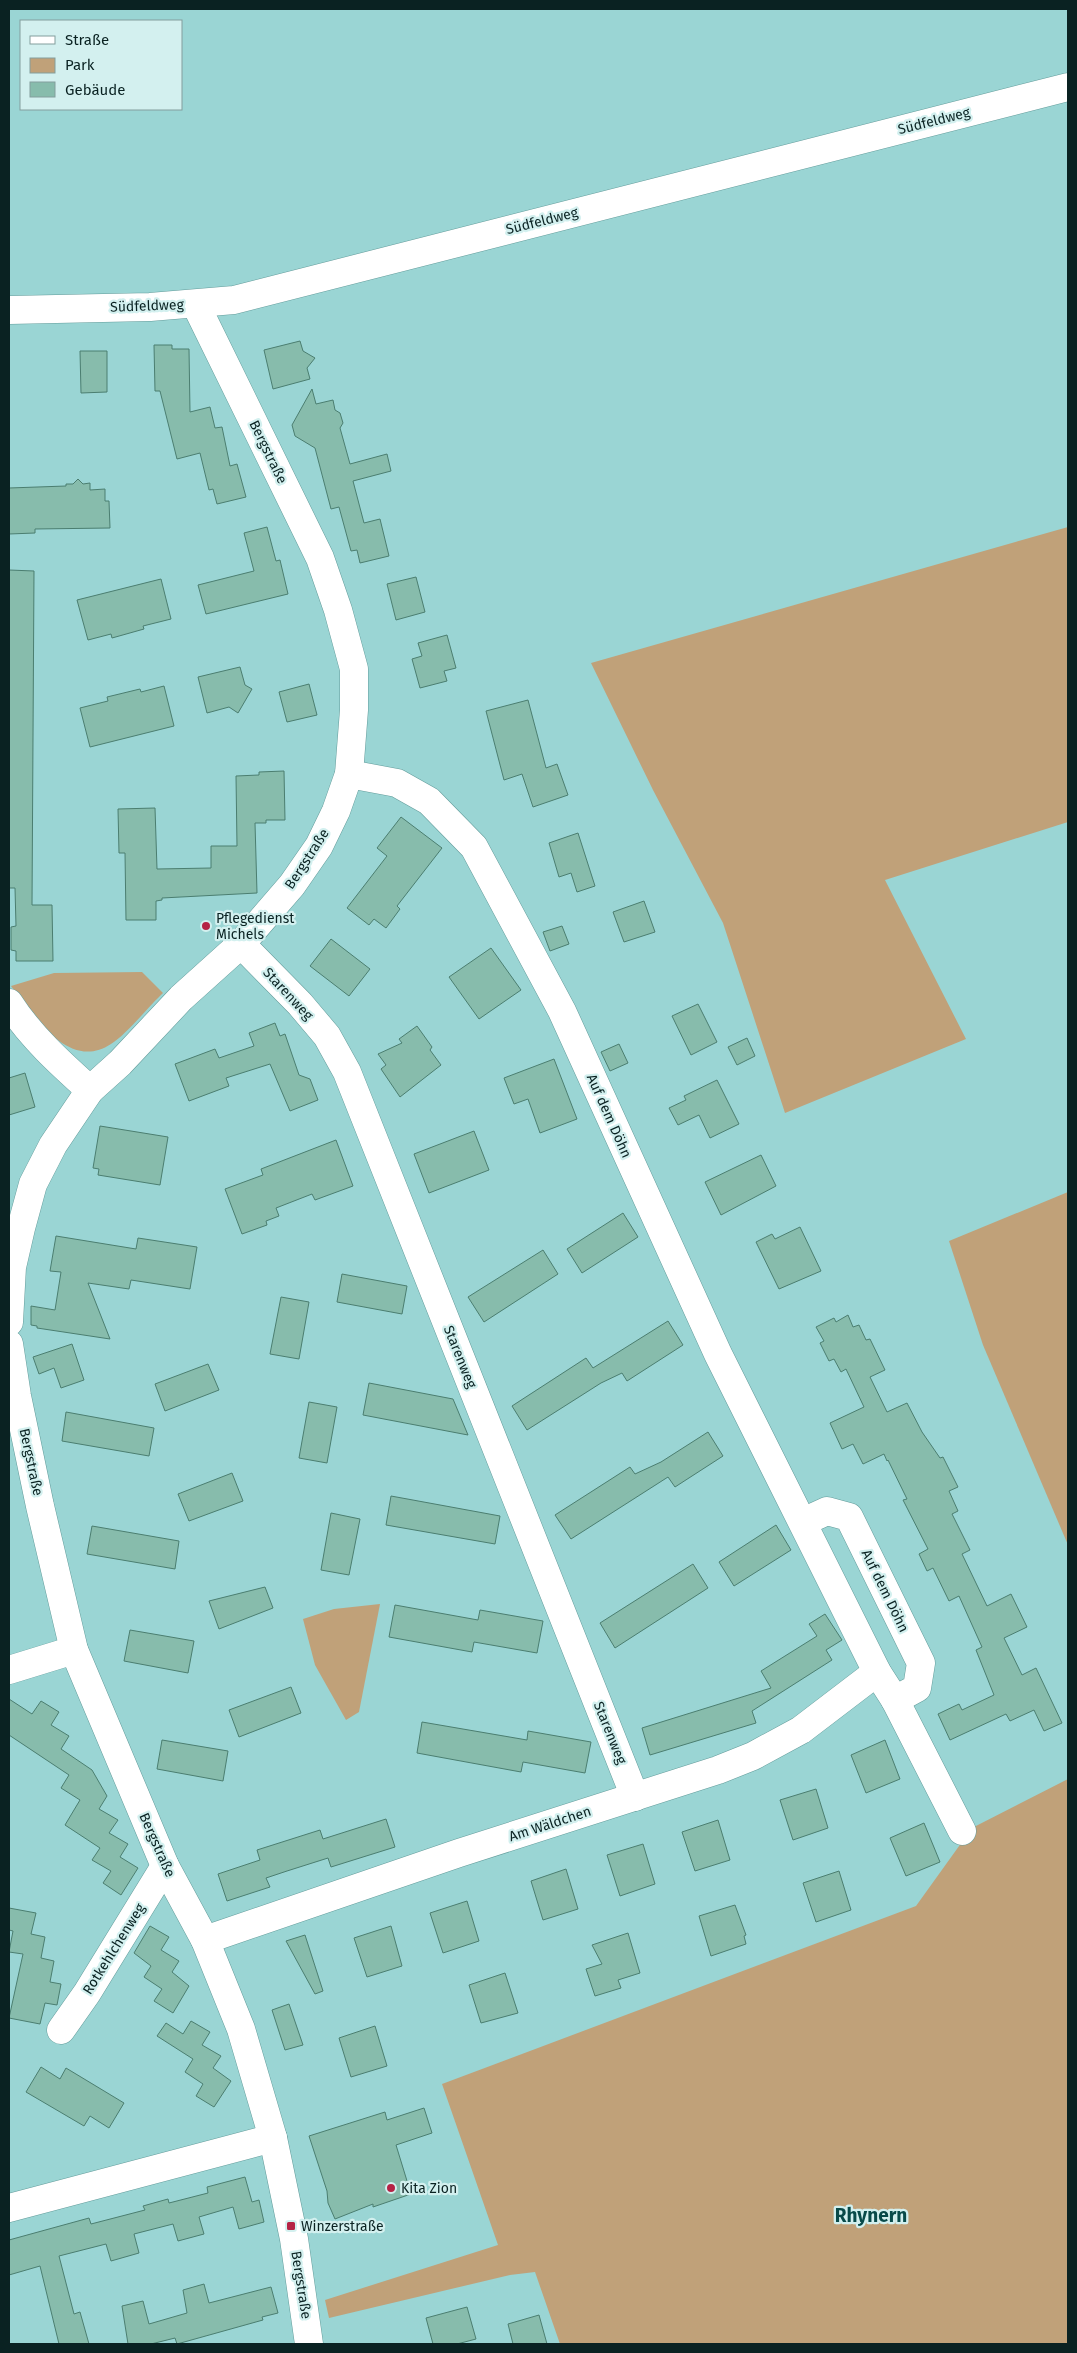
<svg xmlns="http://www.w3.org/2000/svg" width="1077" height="2353" viewBox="0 0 1077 2353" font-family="'Fira Sans',sans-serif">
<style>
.green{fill:#c0a179}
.building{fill:#87bcac;stroke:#4b7e70}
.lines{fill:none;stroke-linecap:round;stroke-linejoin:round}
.minor-casing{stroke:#639c9b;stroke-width:29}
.minor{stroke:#fff;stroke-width:28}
.poi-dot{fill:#b52345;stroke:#d3f0ef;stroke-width:2}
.labels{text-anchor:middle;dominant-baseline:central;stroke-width:4.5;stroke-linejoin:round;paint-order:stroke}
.street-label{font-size:14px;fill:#0a2222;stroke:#d3f0ef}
.poi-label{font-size:14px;fill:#0a2222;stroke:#d3f0ef;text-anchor:start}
.district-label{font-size:19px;font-weight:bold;fill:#084a49;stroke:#d3f0ef}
</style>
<rect width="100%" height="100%" fill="#9ad5d4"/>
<g class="green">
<polygon points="1068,527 1068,822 885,880 966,1039 785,1113 723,923 653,790 591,663"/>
<path d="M 142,972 L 163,993 C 149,1006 126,1035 111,1044 C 69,1072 34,1016 11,986 L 54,973 Z"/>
<polygon points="1068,1192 1068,1545 983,1345 949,1241"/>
<polygon points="380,1604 359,1712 346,1720 315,1665 303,1619 334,1609"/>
<polygon points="1068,1779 1068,2344 560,2344 535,2272 510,2275 329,2318 325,2300 498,2245 442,2084 916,1906 972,1828"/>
</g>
<g class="building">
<polygon points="300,341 303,351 315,358 307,368 310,379 273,389 264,350"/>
<polygon points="154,345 172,345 172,349 189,349 190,412 210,407 215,428 222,427 230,466 237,464 246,497 217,504 213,489 209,490 200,453 177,459 160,391 155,391"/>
<polygon points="80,351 107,351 107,392 81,393"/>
<polygon points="312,389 316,404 333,400 335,410 340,413 343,423 340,428 350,464 387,454 391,471 353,481 364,523 380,519 389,556 360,563 357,550 351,551 339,507 331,509 315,448 295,436 292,425"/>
<polygon points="78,479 83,484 90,483 90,490 105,489 105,501 109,501 110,528 35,529 35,533 9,534 9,488 66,486 66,484 73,484"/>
<polygon points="267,527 276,561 280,560 288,594 206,614 198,585 254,571 244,533"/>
<polygon points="9,570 34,571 32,905 52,905 53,961 16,961 16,951 11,950 11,927 16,926 15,888 9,888"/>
<polygon points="416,577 425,612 396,620 387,584"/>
<polygon points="161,579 171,619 143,626 144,629 112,638 111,634 88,640 77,600"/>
<polygon points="447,635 456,668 444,671 447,681 420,688 412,659 422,656 418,643"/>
<polygon points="240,667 245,685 252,689 238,713 229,707 207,713 198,677"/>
<polygon points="309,684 317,715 287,722 279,692"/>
<polygon points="164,686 174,726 90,747 80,708 108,701 107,697 140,689 141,692"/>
<polygon points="528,700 546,768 557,764 568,795 533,807 522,774 504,780 486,711"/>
<polygon points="284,771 285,820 266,820 266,823 255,823 257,893 162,898 162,900 156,901 156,920 126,920 125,853 119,853 118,809 155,808 157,869 211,868 211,846 237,846 236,776 259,775 259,772"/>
<polygon points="401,817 442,848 397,906 400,909 386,928 374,919 369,925 347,908 387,856 377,848"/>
<polygon points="578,833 595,886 577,892 571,873 559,877 549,843"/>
<polygon points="644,901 655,932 624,942 613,912"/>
<polygon points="562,926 569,944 550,951 543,932"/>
<polygon points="331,939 370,969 349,996 310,966"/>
<polygon points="491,948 521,990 479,1019 449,977"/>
<polygon points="698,1004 717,1042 691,1055 672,1016"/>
<polygon points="275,1023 280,1036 285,1034 299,1075 310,1079 318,1100 290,1111 270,1064 226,1078 229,1086 189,1101 175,1064 215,1049 219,1058 254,1046 249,1033"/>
<polygon points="417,1026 432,1047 430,1050 441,1065 400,1097 381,1069 386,1065 378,1054 402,1043 399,1039"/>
<polygon points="747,1038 755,1056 737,1065 728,1047"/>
<polygon points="619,1044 628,1063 610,1071 601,1052"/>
<polygon points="554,1059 577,1119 540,1133 528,1099 514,1104 504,1078"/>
<polygon points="25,1073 35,1107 9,1115 9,1078"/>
<polygon points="717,1080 739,1124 710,1138 699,1115 678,1125 669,1108 686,1100 684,1096"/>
<polygon points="100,1126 168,1137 160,1185 98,1175 99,1169 93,1168"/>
<polygon points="474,1131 489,1170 429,1193 414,1154"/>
<polygon points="336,1140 353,1186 315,1200 312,1194 276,1208 279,1216 266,1221 267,1225 242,1234 225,1189 263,1175 261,1169"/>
<polygon points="761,1155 776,1186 721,1215 705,1182"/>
<polygon points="623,1213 638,1237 582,1273 567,1249"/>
<polygon points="800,1227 821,1271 779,1289 756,1242 772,1234 775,1239"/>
<polygon points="56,1236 136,1249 138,1238 197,1247 190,1289 131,1280 129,1289 88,1283 110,1339 37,1328 37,1326 31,1325 31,1306 55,1310 61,1272 50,1271"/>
<polygon points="543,1250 558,1274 484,1322 468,1297"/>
<polygon points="342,1274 407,1286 402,1314 337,1302"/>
<polygon points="281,1297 309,1302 299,1359 270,1354"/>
<polygon points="848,1315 853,1327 859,1325 866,1340 870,1339 885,1370 870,1377 887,1412 907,1403 922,1432 940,1458 943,1457 958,1487 949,1491 958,1511 952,1514 970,1550 962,1554 987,1606 1011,1594 1027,1627 1004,1638 1022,1675 1036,1668 1062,1723 1044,1731 1034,1710 1010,1721 1006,1714 950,1740 938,1714 959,1704 962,1710 994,1695 976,1650 982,1647 959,1596 949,1601 933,1568 927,1571 919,1554 928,1549 903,1500 907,1499 888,1460 887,1461 884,1454 863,1464 853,1444 842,1449 830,1423 864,1407 846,1369 841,1372 834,1359 829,1361 820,1343 824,1341 816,1327 834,1318 836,1322"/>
<polygon points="668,1321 683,1345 627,1381 622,1373 601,1383 527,1430 512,1406 586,1358 593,1368"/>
<polygon points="72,1344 84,1380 61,1388 54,1368 39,1374 33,1357"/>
<polygon points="208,1364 219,1390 165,1411 155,1384"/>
<polygon points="369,1383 453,1399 468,1435 363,1415"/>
<polygon points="309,1402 337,1407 327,1463 299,1458"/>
<polygon points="66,1412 154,1428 149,1456 62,1441"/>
<polygon points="708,1432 723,1456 675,1487 668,1477 571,1539 555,1515 630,1467 635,1474 661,1462"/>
<polygon points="232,1473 243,1501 189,1521 178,1494"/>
<polygon points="391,1496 500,1516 495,1544 386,1525"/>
<polygon points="331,1513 360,1519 349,1575 321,1570"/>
<polygon points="776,1525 791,1550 734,1586 719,1562"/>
<polygon points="92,1526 179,1541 175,1569 87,1554"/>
<polygon points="693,1564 708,1588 615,1648 600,1623"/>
<polygon points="265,1587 273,1608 219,1629 209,1601"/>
<polygon points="395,1605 478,1620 480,1610 543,1621 537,1653 474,1642 472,1652 389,1637"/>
<polygon points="825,1614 842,1640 826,1650 832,1660 752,1711 756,1723 650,1755 642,1728 771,1688 761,1671 817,1636 809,1624"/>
<polygon points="130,1630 194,1641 188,1673 124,1661"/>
<polygon points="291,1687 301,1713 239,1737 229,1710"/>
<polygon points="9,1699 32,1714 41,1701 59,1712 51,1725 69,1736 61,1749 92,1770 107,1796 99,1809 118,1820 109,1833 128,1844 120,1857 138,1868 121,1895 103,1883 111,1871 92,1860 100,1848 65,1825 80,1800 61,1788 69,1775 9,1735"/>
<polygon points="422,1722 527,1740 528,1731 591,1742 585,1773 523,1762 521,1772 417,1753"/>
<polygon points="162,1740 228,1751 223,1781 157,1769"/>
<polygon points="885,1740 900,1779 866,1793 851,1755"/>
<polygon points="816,1789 828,1828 793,1840 780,1800"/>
<polygon points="386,1819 395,1847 331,1867 328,1858 287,1871 266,1878 270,1887 227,1901 218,1874 260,1860 257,1850 320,1830 323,1839"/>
<polygon points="718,1820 730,1860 695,1871 682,1832"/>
<polygon points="924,1823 940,1862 906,1876 890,1838"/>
<polygon points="643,1844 655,1884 620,1896 607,1855"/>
<polygon points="566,1869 578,1909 543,1920 531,1881"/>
<polygon points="839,1871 851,1910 816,1922 803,1883"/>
<polygon points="467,1901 479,1941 443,1953 430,1913"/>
<polygon points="735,1905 746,1935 744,1936 746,1944 711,1956 699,1916"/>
<polygon points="9,1908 36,1913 31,1934 45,1937 41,1958 54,1961 50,1982 61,1984 57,2005 45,2003 40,2024 9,2018 23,1954 9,1952 13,1931 9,1930"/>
<polygon points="150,1926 169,1937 161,1950 179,1961 172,1972 189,1986 173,2013 154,2001 162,1989 144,1977 151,1966 134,1953"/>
<polygon points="391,1926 402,1966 367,1977 354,1938"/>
<polygon points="628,1933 640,1973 618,1980 621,1988 595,1996 586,1969 602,1964 592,1945"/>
<polygon points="305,1935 323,1991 315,1994 286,1941"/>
<polygon points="505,1973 518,2013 481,2023 469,1985"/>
<polygon points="289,2004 303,2045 285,2050 272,2010"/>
<polygon points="191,2021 210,2032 202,2045 221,2056 213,2068 231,2081 214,2107 196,2096 203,2084 185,2072 193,2059 157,2036 166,2023 183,2034"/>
<polygon points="375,2026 387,2066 351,2077 339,2038"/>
<polygon points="41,2067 60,2079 66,2068 124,2103 109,2128 90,2116 84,2126 26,2092"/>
<polygon points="424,2108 432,2133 396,2145 411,2194 373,2207 373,2204 335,2219 328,2203 327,2191 309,2136 385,2112 387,2120"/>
<polygon points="245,2177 252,2202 259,2200 264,2222 239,2229 233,2207 199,2217 204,2234 178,2241 173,2224 134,2234 139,2253 111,2261 106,2244 59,2256 74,2314 80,2312 89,2344 59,2344 40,2266 9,2275 9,2240 89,2218 91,2224 145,2210 143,2206 168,2199 169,2203 208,2193 207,2187"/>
<polygon points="204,2284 209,2303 271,2287 278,2313 262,2317 263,2320 177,2344 175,2338 151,2344 128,2344 122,2306 143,2301 149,2324 187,2313 183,2290"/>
<polygon points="467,2307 476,2339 457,2344 433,2344 426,2318"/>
<polygon points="539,2315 547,2344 513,2344 508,2324"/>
</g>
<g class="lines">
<g class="minor-casing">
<g id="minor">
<polyline points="9,310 150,307 234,300 1068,87"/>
<polyline points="349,774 397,783 429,801 474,847 562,1011 718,1354 877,1672 895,1700 962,1831"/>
<polyline points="241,944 300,1004 327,1036 347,1072 635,1797"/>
<path d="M 9,1003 C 30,1036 61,1064 90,1090"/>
<polyline points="9,1322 12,1267 21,1228 33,1184 53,1145 90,1090 120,1063 181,998 241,944 292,885 319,846 336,811 349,774 354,710 354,669 338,610 320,558 196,305"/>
<polyline points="9,1344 17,1396 40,1506 74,1650 165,1866 205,1940 241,2029 273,2138 294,2239 309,2344"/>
<polyline points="803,1522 827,1511 849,1517 921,1663 917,1688 895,1700"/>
<polyline points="9,1670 74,1650"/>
<polyline points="205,1940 459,1853 718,1770 753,1756 801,1730 877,1672"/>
<polyline points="61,2030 87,1993 165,1866"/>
<polyline points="9,2208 273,2138"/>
</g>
</g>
<use href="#minor" class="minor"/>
</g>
<g class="poi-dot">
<circle cx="206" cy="926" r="5"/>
<circle cx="391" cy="2188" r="5"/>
<rect x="286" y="2221" width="10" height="10" rx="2.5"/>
</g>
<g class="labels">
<g class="street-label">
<text transform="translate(934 121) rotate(-14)">Südfeldweg</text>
<text transform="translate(542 221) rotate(-14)">Südfeldweg</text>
<text transform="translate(147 306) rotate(-2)">Südfeldweg</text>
<text transform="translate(268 452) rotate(64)">Bergstraße</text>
<text transform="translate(307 859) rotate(-57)">Bergstraße</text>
<text transform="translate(288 994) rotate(47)">Starenweg</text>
<text transform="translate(609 1116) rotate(66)">Auf dem Döhn</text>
<text transform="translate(460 1357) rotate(68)">Starenweg</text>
<text transform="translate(31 1462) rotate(78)">Bergstraße</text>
<text transform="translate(885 1591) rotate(64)">Auf dem Döhn</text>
<text transform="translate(610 1733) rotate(68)">Starenweg</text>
<text transform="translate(550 1824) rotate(-18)">Am Wäldchen</text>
<text transform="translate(157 1845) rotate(66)">Bergstraße</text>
<text transform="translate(114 1949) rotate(-58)">Rotkehlchenweg</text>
<text transform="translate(301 2285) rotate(81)">Bergstraße</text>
</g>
<g class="poi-label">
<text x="216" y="918">Pflegedienst<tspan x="216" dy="16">Michels</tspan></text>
<text x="401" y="2188">Kita Zion</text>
<text x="301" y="2226">Winzerstraße</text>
</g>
<g class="district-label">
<text x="871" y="2215">Rhynern</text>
</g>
</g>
<rect width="1077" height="2353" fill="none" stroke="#0a2222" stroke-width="20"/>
<rect x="20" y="20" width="162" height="90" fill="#d3f0ef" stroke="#839e9d"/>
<rect x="30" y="36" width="25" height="8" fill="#ffffff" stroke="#839e9d"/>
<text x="65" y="45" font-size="15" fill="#0a2222">Straße</text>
<rect x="30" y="58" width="25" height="15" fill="#c0a179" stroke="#839e9d"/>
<text x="65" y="70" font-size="15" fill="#0a2222">Park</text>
<rect x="30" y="82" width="25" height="15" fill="#87bcac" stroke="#839e9d"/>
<text x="65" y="95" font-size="15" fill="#0a2222">Gebäude</text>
</svg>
